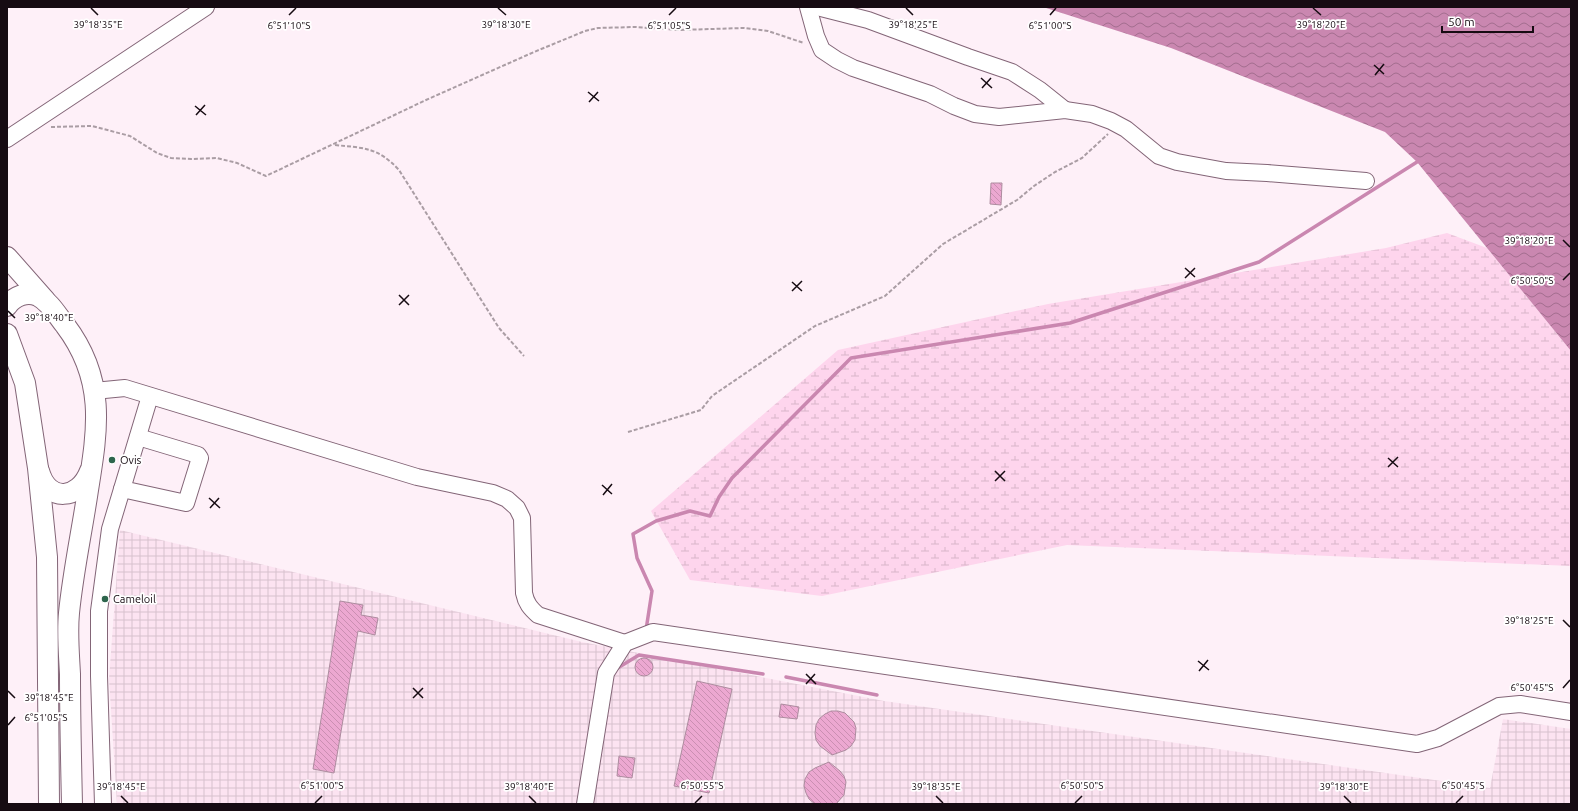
<svg xmlns="http://www.w3.org/2000/svg" width="1578" height="811" viewBox="0 0 1578 811" font-family="Ubuntu,sans-serif">
<style>
.industrial{fill:url(#industrial-grid)}
.wetland{fill:url(#wetland-marsh)}
.water{fill:url(#water-waves)}
.lines{fill:none;stroke-linecap:round;stroke-linejoin:round}
.stream{stroke:#ca87b0;stroke-width:3.5}
.building{fill:url(#building-back-hatch);stroke:#ad8c9f}
.minor-casing{stroke:#836577;stroke-width:18}
.major-casing{stroke:#836577;stroke-width:22}
.path{stroke:#aa9da4;stroke-width:2;stroke-dasharray:4 2;stroke-linecap:butt}
.minor{stroke:#fff;stroke-width:16}
.major{stroke:#fff;stroke-width:20}
.ticks{fill:none;stroke:#160b12;stroke-width:1.5}
.poi-dot{fill:#2d654c;stroke:#fff;stroke-width:1.5}
.labels{text-anchor:middle;dominant-baseline:central;stroke-width:3.5;stroke-linejoin:round;paint-order:stroke}
.poi-label{font-size:11px;fill:#160b12;stroke:#fff;text-anchor:start}
.ticks-label{font-size:10px;text-anchor:middle;fill:#160b12;stroke:#fff;stroke-width:3.5;stroke-linejoin:round;paint-order:stroke}
</style>
<defs>
<pattern id="industrial-grid" width="8" height="8" patternUnits="userSpaceOnUse"><rect width="8" height="8" fill="#fce3f1"/><path d="M0 4h8M4 0v8" fill="none" stroke="#d7c1ce"/></pattern>
<pattern id="wetland-marsh" width="20" height="14" patternUnits="userSpaceOnUse"><rect width="20" height="14" fill="#fed5ed"/><path d="M1 5h8M5 5V1M11 12h8M15 12V8" fill="none" stroke="#d9b6ca"/></pattern>
<pattern id="water-waves" width="16" height="10" patternUnits="userSpaceOnUse"><rect width="16" height="10" fill="#ca87b0"/><path d="M0 5q4-4 8 0t8 0" fill="none" stroke="#a36d8e"/></pattern>
<pattern id="building-back-hatch" width="6" height="6" patternUnits="userSpaceOnUse"><rect width="6" height="6" fill="#eca8d1"/><path d="M-1 5l2 2M0 0l6 6M5-1l2 2" fill="none" stroke="#ca8fb2"/></pattern>
</defs>
<rect width="100%" height="100%" fill="#fef0f8"/>
<polygon class="industrial" points="120,530 582,642 884,701 1490,788 1503,719 1571,729 1571,804 117,804 109,679"/>
<polygon class="wetland" points="1447,233 1487,248 1571,351 1571,566 1067,545 822,596 690,580 651,511 838,350 1048,304 1386,248"/>
<polygon class="water" points="1043,7 1571,7 1571,351 1417,162 1385,132 1171,48"/>
<g class="lines">
<g class="stream">
<polyline points="646,630 652,591 637,558 633,534 656,521 690,511 710,516 719,497 732,478 851,358 1070,323 1259,262 1417,162"/>
<polyline points="616,669 639,655 763,674"/>
<polyline points="786,677 877,695"/>
</g>
</g>
<g class="building">
<polygon points="991,183 1002,183 1001,205 990,204"/>
<polygon points="340,601 363,605 361,615 378,618 375,635 358,631 334,773 313,769"/>
<circle cx="644" cy="667" r="9"/>
<polygon points="697,681 732,689 709,793 674,786"/>
<polygon points="781,704 799,707 797,719 779,717"/>
<polygon points="831,711 838,711 845,713 854,722 856,728 855,740 851,746 846,750 832,755 820,746 816,740 815,733 816,725 819,719 825,714"/>
<polygon points="619,756 635,758 632,778 617,776"/>
<polygon points="829,762 840,771 844,776 846,782 844,795 836,804 815,804 809,799 806,793 804,786 805,779 809,772 815,768"/>
</g>
<g class="lines">
<g class="minor-casing">
<g id="minor">
<polyline points="808,7 816,36 822,50 837,60 853,68 930,94 954,106 975,114 999,117 1065,110 1092,114 1111,121 1126,129 1159,156 1177,162 1226,171 1267,173 1366,181"/>
<polyline points="817,7 868,20 968,57 1012,72 1040,90 1065,110"/>
<polyline points="7,139 206,7"/>
<path d="M 94,391 L 125,388 L 417,477 L 493,493 L 507,499 L 517,508 L 522,518 L 524,593 C 526,603 530,608 538,615 L 625,643"/>
<polyline points="122,489 186,503 200,458 198,455 138,437"/>
<polyline points="103,804 99,676 99,611 110,529 150,396"/>
<polyline points="585,804 606,673 625,643 653,632 1417,744 1438,738 1499,706 1520,704 1571,712"/>
</g>
</g>
<g class="major-casing">
<g id="major">
<polyline points="7,257 45,300"/>
<path d="M 7,306 C 14,296 27,291 38,296 C 50,302 57,315 65,325 C 106,379 98,428 88,490 C 82,531 73,572 69,613 C 67,633 69,654 70,674 C 70,717 71,761 72,804"/>
<polyline points="7,334 25,383 38,468 47,557 49,804"/>
<path d="M 39,471 C 48,503 79,500 90,471"/>
</g>
</g>
<g class="path">
<polyline points="51,127 92,126 130,136 157,153 171,158 191,159 217,158 237,163 266,176 426,100 534,52 585,31 598,28 635,27 680,30 744,28 768,31 804,43"/>
<path d="M 335,145 C 363,148 378,147 399,170 L 499,328 L 524,356"/>
<polyline points="628,432 701,410 712,396 815,326 885,296 943,244 1017,200 1034,186 1055,172 1082,158 1108,134"/>
</g>
<use href="#minor" class="minor"/>
<use href="#major" class="major"/>
</g>
<path class="ticks" d="M 91,8 L 98,15M 498,8 L 506,15M 906,8 L 913,15M 1313,8 L 1321,15M 289,15 L 296,8M 669,15 L 676,8M 1050,15 L 1056,8M 1374,65 L 1384,74M 1375,75 L 1384,64M 981,78 L 992,88M 982,88 L 991,78M 588,92 L 599,101M 589,102 L 598,92M 195,106 L 206,115M 196,115 L 205,105M 1563,240 L 1570,247M 1185,268 L 1195,277M 1185,278 L 1195,268M 1563,280 L 1570,273M 792,282 L 802,291M 792,291 L 802,281M 399,295 L 409,305M 399,305 L 409,295M 8,311 L 15,318M 1388,458 L 1398,467M 1388,467 L 1398,457M 995,471 L 1005,481M 995,481 L 1005,471M 602,485 L 612,494M 603,495 L 612,484M 209,498 L 220,508M 210,508 L 219,498M 1563,620 L 1570,627M 1198,661 L 1209,670M 1199,671 L 1208,660M 806,674 L 816,684M 806,684 L 815,674M 413,688 L 423,698M 1563,688 L 1570,680M 8,691 L 15,698M 413,698 L 423,688M 8,725 L 15,717M 121,796 L 128,803M 529,796 L 536,803M 936,796 L 943,803M 1344,796 L 1351,803M 315,803 L 322,796M 695,803 L 702,796M 1075,803 L 1082,796M 1456,803 L 1463,796"/>
<g class="poi-dot">
<circle cx="112" cy="460" r="4"/>
<circle cx="105" cy="599" r="4"/>
</g>
<g class="labels">
<g class="poi-label">
<text x="120" y="460">Ovis</text>
<text x="113" y="599">Cameloil</text>
</g>
</g>
<g class="ticks-label">
<text x="98" y="28">39°18'35"E</text>
<text x="913" y="28">39°18'25"E</text>
<text x="506" y="28">39°18'30"E</text>
<text x="1321" y="28">39°18'20"E</text>
<text x="289" y="29">6°51'10"S</text>
<text x="669" y="29">6°51'05"S</text>
<text x="1050" y="29">6°51'00"S</text>
<text x="1529" y="244">39°18'20"E</text>
<text x="1532" y="284">6°50'50"S</text>
<text x="49" y="321">39°18'40"E</text>
<text x="1529" y="624">39°18'25"E</text>
<text x="1532" y="691">6°50'45"S</text>
<text x="49" y="701">39°18'45"E</text>
<text x="46" y="721">6°51'05"S</text>
<text x="322" y="789">6°51'00"S</text>
<text x="702" y="789">6°50'55"S</text>
<text x="1082" y="789">6°50'50"S</text>
<text x="1463" y="789">6°50'45"S</text>
<text x="121" y="790">39°18'45"E</text>
<text x="529" y="790">39°18'40"E</text>
<text x="936" y="790">39°18'35"E</text>
<text x="1344" y="790">39°18'30"E</text>
</g>
<rect width="1578" height="811" fill="none" stroke="#160b12" stroke-width="16"/>
<path d="M1442 26v6h91v-6" fill="none" stroke="#160b12" stroke-width="2"/>
<text x="1448" y="26" font-size="12" fill="#160b12" stroke="#ffffff" stroke-width="3" paint-order="stroke">50 m</text>
</svg>
